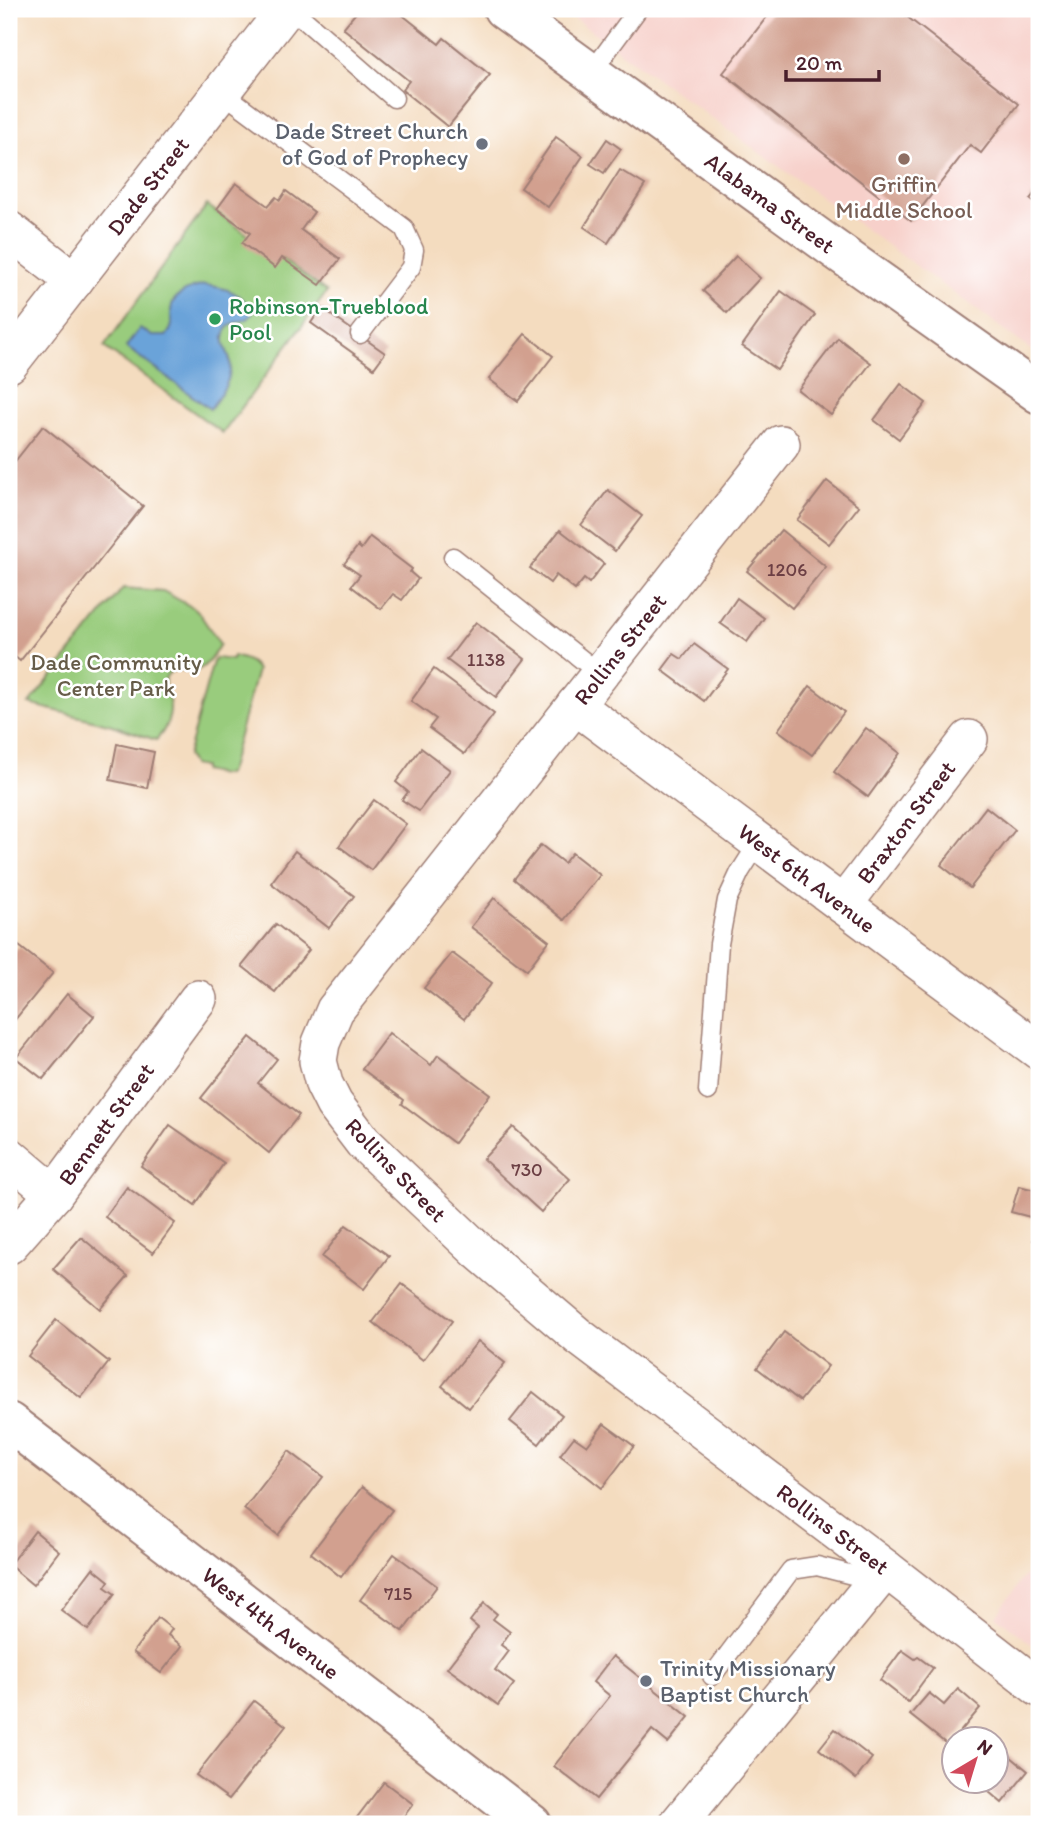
<svg xmlns="http://www.w3.org/2000/svg" width="1048" height="1833" viewBox="0 0 1048 1833" font-family="Itim,sans-serif">
<style>
.built{fill:#f7d0ca}
.green{fill:#99cc7d;stroke:#727654;stroke-width:2}
.water{fill:#6aa3d9;stroke:#5a6182;stroke-width:2}
.building{fill:#d2a08f}
.lines{fill:none;stroke-linecap:round;stroke-linejoin:round}
.service-casing{stroke:#9f7e75;stroke-width:21}
.minor-casing{stroke:#9f7e75;stroke-width:40}
.tertiary-casing{stroke:#9f7e75;stroke-width:42}
.service{stroke:#fff;stroke-width:18}
.minor{stroke:#fff;stroke-width:37}
.tertiary{stroke:#fff;stroke-width:38}
.worship-dot{fill:#6b7280;stroke:#fff;stroke-width:2.5}
.education-dot{fill:#8d6e63;stroke:#fff;stroke-width:2.5}
.leisure-dot{fill:#2e9e5b;stroke:#fff;stroke-width:2.5}
.labels{text-anchor:middle;dominant-baseline:central;stroke-width:5;stroke-linejoin:round;paint-order:stroke}
.number-label{font-size:19px;fill:#6c3f44}
.worship-label{font-size:23px;fill:#5b616d;stroke:#fff;text-anchor:end}
.education-label{font-size:23px;fill:#785e54;stroke:#fff}
.street-label{font-size:23px;fill:#4a1f2b;stroke:#fff}
.leisure-label{font-size:23px;fill:#27864d;stroke:#fff;text-anchor:start}
.park-label{font-size:23px;fill:#665c48;stroke:#fff}
</style>
<rect width="100%" height="100%" fill="#fff"/>
<filter id="ink" filterUnits="userSpaceOnUse"><feTurbulence type="fractalNoise" baseFrequency=".0143" numOctaves="2"/><feDisplacementMap in="SourceGraphic" scale="14" xChannelSelector="R" yChannelSelector="G"/><feConvolveMatrix kernelMatrix="1 2 1 2 8 2 1 2 1" color-interpolation-filters="sRGB"/></filter>
<filter id="wash" filterUnits="userSpaceOnUse"><feTurbulence type="fractalNoise" baseFrequency=".00686" numOctaves="4" result="noise"/><feDisplacementMap in="SourceGraphic" scale="28" xChannelSelector="R" yChannelSelector="G"/><feGaussianBlur stdDeviation="1.57" result="paint"/><feColorMatrix in="noise" values="0 0 0 0 0 0 0 0 0 0 0 0 0 0 0 0 0 1.4 0 .05"/><feComposite in="paint" operator="in"/></filter>
<g filter="url(#wash)">
<rect width="100%" height="100%" fill="#f4dcbf"/>
<g class="built">
<polygon points="561,9 1039,9 1039,356 977,310"/>
<polygon points="1039,1556 1039,1650 996,1616"/>
</g>
<g class="green">
<polygon points="207,205 327,292 223,433 104,347"/>
<path d="M 123,588 L 163,591 L 197,610 L 220,644 C 214,654 207,668 194,671 C 185,672 175,666 168,674 C 160,684 169,695 170,705 C 171,718 165,731 156,740 L 112,725 L 29,704 Z"/>
<path d="M 233,656 C 243,659 252,660 257,670 L 230,769 L 228,774 L 220,775 L 203,771 L 203,767 L 192,765 L 187,756 L 213,662 L 216,658 L 232,660 Z"/>
</g>
<path class="water" d="M 204,285 C 228,288 240,292 253,312 C 249,325 231,317 225,333 C 221,343 228,351 230,360 C 233,380 221,394 210,409 L 126,347 L 140,328 L 152,336 L 166,336 C 175,325 171,323 171,310 C 172,293 191,288 204,285 Z"/>
<g id="blocks">
<g class="building">
<polygon points="359,9 395,9 439,44 444,38 490,75 448,127 402,90 409,81 343,28"/>
<polygon points="773,9 897,9 1019,104 981,153 970,145 911,221 723,73"/>
<polygon points="556,137 583,156 548,207 521,188"/>
<polygon points="607,139 621,149 604,173 590,164"/>
<polygon points="620,170 645,185 608,243 584,227"/>
<polygon points="236,183 268,206 276,197 280,200 286,191 314,212 301,230 340,259 320,285 282,258 275,268 242,243 250,233 217,209"/>
<polygon points="1039,188 1039,206 1030,199"/>
<polygon points="736,256 760,278 727,313 703,291"/>
<polygon points="781,291 815,315 777,370 742,346"/>
<polygon points="321,308 385,353 374,368 311,323"/>
<polygon points="525,334 553,356 518,401 489,379"/>
<polygon points="838,338 871,363 831,415 798,390"/>
<polygon points="901,384 926,403 899,439 874,420"/>
<polygon points="43,426 143,506 20,661 9,652 9,469"/>
<polygon points="827,481 859,506 829,544 797,520"/>
<polygon points="608,490 642,516 615,551 581,525"/>
<polygon points="560,530 604,564 589,583 584,579 575,590 556,575 550,583 530,568"/>
<polygon points="781,530 826,567 792,608 747,571"/>
<polygon points="370,537 412,569 410,572 418,579 402,600 393,594 381,609 351,586 360,575 344,564 358,546 361,549"/>
<polygon points="737,598 764,618 747,642 720,623"/>
<polygon points="476,622 525,659 496,697 447,660"/>
<polygon points="694,644 728,669 704,701 662,670 674,654 682,659"/>
<polygon points="434,669 494,714 464,754 429,728 436,719 411,701"/>
<polygon points="810,686 844,712 812,755 778,730"/>
<polygon points="866,728 900,753 868,797 834,772"/>
<polygon points="117,744 154,752 147,788 110,780"/>
<polygon points="421,748 450,770 419,811 402,800 408,792 396,782"/>
<polygon points="374,800 406,824 371,870 339,846"/>
<polygon points="986,807 1015,830 970,888 941,865"/>
<polygon points="541,845 564,863 572,853 600,875 564,920 514,879"/>
<polygon points="295,851 354,896 329,928 271,883"/>
<polygon points="494,898 549,941 527,970 471,927"/>
<polygon points="276,924 309,950 275,992 242,966"/>
<polygon points="19,946 53,973 9,1027 9,959"/>
<polygon points="452,953 492,983 464,1019 424,988"/>
<polygon points="67,994 94,1016 43,1079 16,1058"/>
<polygon points="389,1033 431,1065 438,1055 490,1094 454,1143 402,1104 404,1100 362,1069"/>
<polygon points="250,1037 277,1059 258,1083 299,1115 269,1153 201,1098"/>
<polygon points="170,1125 224,1163 195,1205 141,1166"/>
<polygon points="513,1127 570,1179 541,1212 483,1159"/>
<polygon points="1019,1186 1039,1191 1039,1242 1033,1240 1038,1219 1011,1212"/>
<polygon points="127,1187 175,1223 153,1253 105,1217"/>
<polygon points="346,1225 389,1256 364,1289 322,1257"/>
<polygon points="81,1237 128,1276 100,1309 53,1269"/>
<polygon points="402,1284 452,1321 423,1360 373,1322"/>
<polygon points="56,1320 109,1362 81,1398 28,1356"/>
<polygon points="784,1332 828,1366 800,1401 757,1368"/>
<polygon points="478,1341 505,1363 469,1408 442,1386"/>
<polygon points="533,1392 562,1415 539,1444 510,1421"/>
<polygon points="604,1424 634,1446 602,1488 560,1455 574,1437 587,1446"/>
<polygon points="289,1451 323,1477 278,1535 244,1509"/>
<polygon points="362,1487 392,1510 341,1577 311,1553"/>
<polygon points="35,1531 59,1551 33,1585 9,1565"/>
<polygon points="394,1554 437,1586 403,1631 360,1600"/>
<polygon points="93,1568 109,1581 105,1587 115,1594 88,1630 61,1610"/>
<polygon points="484,1603 497,1614 493,1619 510,1632 501,1645 509,1651 495,1670 514,1684 498,1705 447,1668 478,1628 470,1621"/>
<polygon points="158,1618 172,1629 168,1635 182,1646 161,1673 133,1652"/>
<polygon points="902,1650 915,1659 918,1657 933,1668 908,1702 880,1680"/>
<polygon points="613,1656 689,1717 668,1743 652,1730 596,1799 554,1766 610,1696 593,1682"/>
<polygon points="958,1689 980,1708 955,1738 954,1738 949,1746 910,1715 929,1693 944,1705"/>
<polygon points="254,1701 286,1726 229,1799 196,1775"/>
<polygon points="835,1729 872,1758 856,1779 819,1749"/>
<polygon points="999,1747 1028,1771 1002,1803 975,1780 996,1780 996,1752"/>
<polygon points="384,1782 413,1804 398,1824 352,1824"/>
<polygon points="9,1812 24,1824 9,1824"/>
</g>
</g>
</g>
<g filter="url(#ink)">
<use href="#blocks" fill-opacity="0" stroke="#9f7e75" stroke-width="2"/>
<g class="lines">
<g class="service-casing">
<g id="service">
<polyline points="292,9 394,98"/>
<polyline points="591,73 638,9"/>
<polyline points="222,92 404,228 414,250 411,267 360,334"/>
<polyline points="453,557 600,674"/>
<polyline points="708,1091 719,944 727,900 740,872 759,842"/>
<polyline points="712,1676 791,1570 817,1566 876,1581"/>
</g>
</g>
<g class="minor-casing">
<g id="minor">
<polyline points="9,230 74,281"/>
<polyline points="9,364 286,9"/>
<polyline points="781,444 335,1010 321,1043 318,1061 324,1084 334,1104 363,1142 478,1251 578,1336 886,1569 1039,1688"/>
<polyline points="575,705 1039,1051"/>
<polyline points="843,905 969,739"/>
<polyline points="9,1156 54,1194"/>
<polyline points="9,1245 54,1194 198,999"/>
<polyline points="678,1824 886,1569"/>
</g>
</g>
<g class="tertiary-casing">
<g id="tertiary">
<polyline points="503,9 830,246 1039,394"/>
<polyline points="9,1422 532,1824"/>
</g>
</g>
<use href="#service" class="service"/>
<use href="#minor" class="minor"/>
<use href="#tertiary" class="tertiary"/>
</g>
</g>
<g class="worship-dot">
<circle cx="482" cy="144" r="7"/>
<circle cx="646" cy="1681" r="7"/>
</g>
<circle class="education-dot" cx="904" cy="159" r="7"/>
<circle class="leisure-dot" cx="215" cy="319" r="7"/>
<g class="labels">
<g class="number-label">
<text x="787" y="569">1206</text>
<text x="486" y="659">1138</text>
<text x="527" y="1169">730</text>
<text x="398" y="1593">715</text>
</g>
<g class="worship-label">
<text x="468" y="131">Dade Street Church<tspan x="468" dy="26">of God of Prophecy</tspan></text>
<text x="660" y="1668" text-anchor="start">Trinity Missionary<tspan x="660" dy="26">Baptist Church</tspan></text>
</g>
<g class="education-label">
<text x="904" y="184">Griffin<tspan x="904" dy="26">Middle School</tspan></text>
</g>
<g class="street-label">
<text transform="translate(148 186) rotate(-52)">Dade Street</text>
<text transform="translate(770 203) rotate(36)">Alabama Street</text>
<text transform="translate(620 649) rotate(-52)">Rollins Street</text>
<text transform="translate(906 822) rotate(-53)">Braxton Street</text>
<text transform="translate(807 878) rotate(37)">West 6th Avenue</text>
<text transform="translate(106 1124) rotate(-54)">Bennett Street</text>
<text transform="translate(396 1170) rotate(46)">Rollins Street</text>
<text transform="translate(833 1529) rotate(37)">Rollins Street</text>
<text transform="translate(271 1623) rotate(38)">West 4th Avenue</text>
</g>
<g class="leisure-label">
<text x="229" y="306">Robinson-Trueblood<tspan x="229" dy="26">Pool</tspan></text>
</g>
<g class="park-label">
<text x="116" y="662">Dade Community<tspan x="116" dy="26">Center Park</tspan></text>
</g>
</g>
<rect width="1048" height="1833" fill="none" stroke="#fff" stroke-width="35"/>
<g transform="translate(975 1760) rotate(38)"><circle r="33" fill="#ffffff" stroke="#b7a5aa" stroke-width="2"/>
<path d="M0-5L12 26L0 18L-12 26Z" fill="#d1495b"/>
<text y="-10" font-size="19" font-weight="bold" text-anchor="middle" fill="#4a1f2b">N</text>
</g>
<path d="M786 70v10h93v-10" fill="none" stroke="#4a1f2b" stroke-width="3.5"/>
<text x="796" y="70" font-size="21" fill="#4a1f2b" stroke="#ffffff" stroke-width="5" paint-order="stroke">20 m</text>
</svg>
